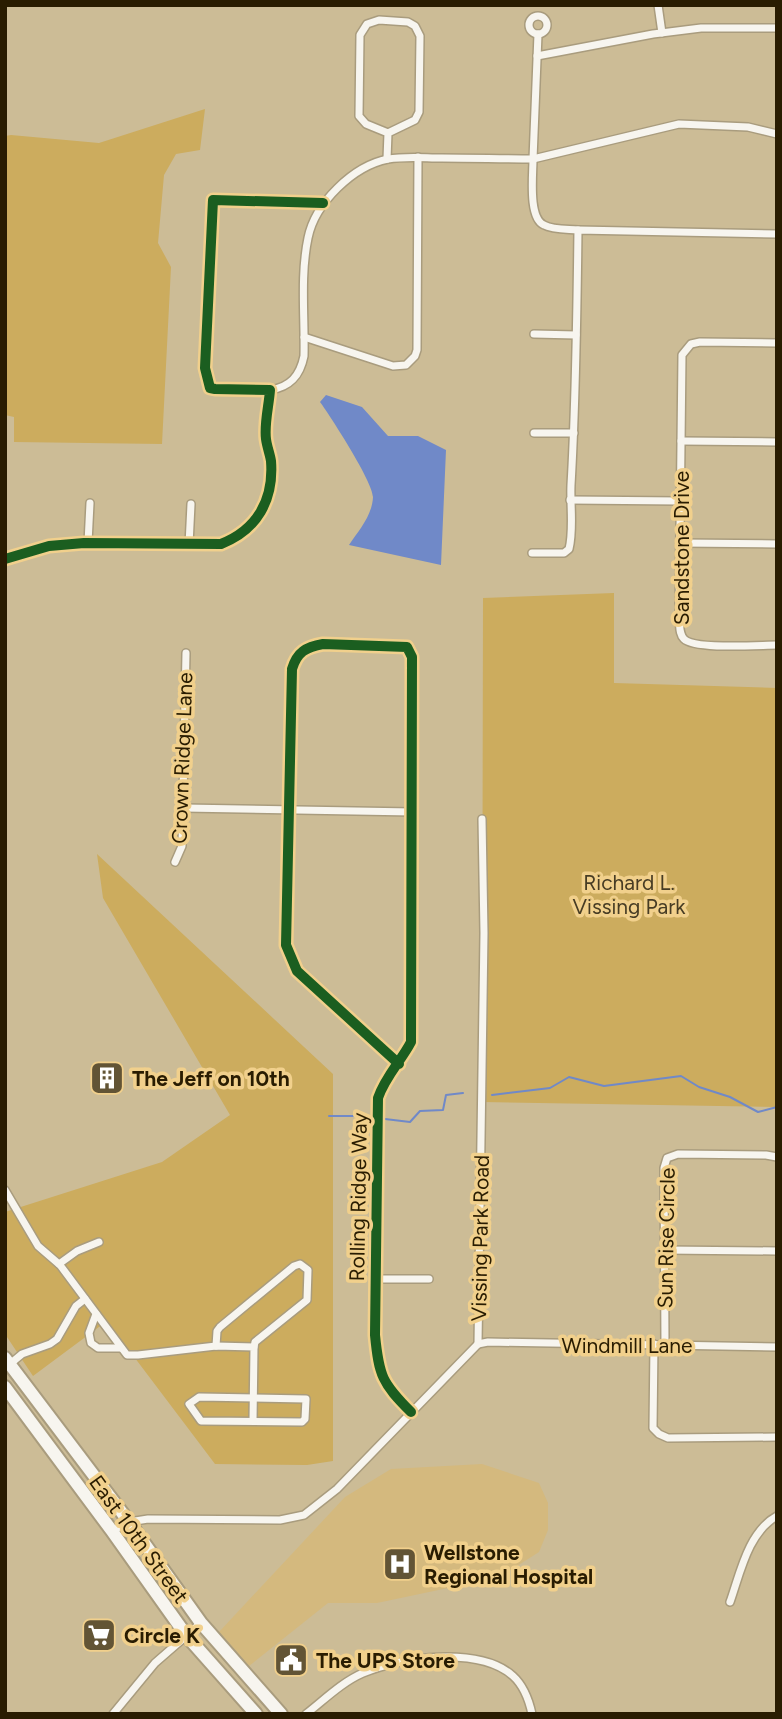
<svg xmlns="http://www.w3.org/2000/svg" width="782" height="1719" viewBox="0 0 782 1719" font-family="Figtree,sans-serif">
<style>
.built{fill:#d4b97e}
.green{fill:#ccac5e}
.water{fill:#7089c8}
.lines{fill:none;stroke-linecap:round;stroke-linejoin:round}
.stream{stroke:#7089c8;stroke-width:2}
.minor-casing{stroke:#a99c7e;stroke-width:10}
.primary-casing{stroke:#a99c7e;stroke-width:16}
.minor{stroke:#f7f5ef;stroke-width:7}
.primary{stroke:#f7f5ef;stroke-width:12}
.cycleway-casing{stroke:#f1d08c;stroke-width:15}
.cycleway{stroke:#1b5e20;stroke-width:10}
.labels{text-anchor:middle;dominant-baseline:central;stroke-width:7;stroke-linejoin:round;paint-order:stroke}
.street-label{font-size:21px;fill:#291c01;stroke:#f1d08c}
.park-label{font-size:21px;fill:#473c24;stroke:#f1d08c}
.poi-label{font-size:21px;font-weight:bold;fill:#291c01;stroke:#f1d08c;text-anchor:start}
</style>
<rect width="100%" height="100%" fill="#ccbc96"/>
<polygon class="built" points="482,1464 539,1483 548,1503 548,1530 539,1552 500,1577 377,1603 328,1603 249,1666 219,1632 345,1497 391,1469"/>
<g class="green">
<polygon points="205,109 200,150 176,154 164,175 158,243 171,267 162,444 14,442 14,417 5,415 5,136 11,135 99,143"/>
<polygon points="614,593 614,683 777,688 777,1107 482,1102 483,598"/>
<polygon points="97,854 333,1074 333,1461 307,1465 215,1464 107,1321 33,1376 5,1334 5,1212 162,1162 230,1115 103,898"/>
</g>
<path class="water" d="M 326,395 L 362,407 L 388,436 L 418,436 L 446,450 L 441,565 L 349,545 C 359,530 372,516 373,497 C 373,482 331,417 320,402 Z"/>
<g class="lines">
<g class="stream">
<polyline points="492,1095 550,1088 569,1077 604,1086 681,1076 699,1087 730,1097 758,1112 777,1107"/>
<polyline points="329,1116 366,1116"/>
<polyline points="385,1119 410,1122 420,1111 443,1110 446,1095 463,1093"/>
</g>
<g class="minor-casing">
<g id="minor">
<polyline points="658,5 662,33"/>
<circle cx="538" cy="25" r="9"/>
<polyline points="538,34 533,159 679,124 748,127 777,134"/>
<polyline points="537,56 653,34 701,28 777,28"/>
<polyline points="387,159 388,133 366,124 359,116 360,35 367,24 379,20 408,22 415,26 420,36 419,112 415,120 388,133"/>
<polyline points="534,334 576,335"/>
<polyline points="304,337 393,366 406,365 415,356 417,350 418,157"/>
<path d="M 777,343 L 700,342 L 691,344 L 682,355 L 679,619 C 680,626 679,634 684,639 C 694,650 760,645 777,645"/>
<path d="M 270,390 C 290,387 300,376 304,356 C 305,318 300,276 308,238 C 315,203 353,166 388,159 C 406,156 425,158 442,158 C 473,158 503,159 533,159 C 533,175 528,218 544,225 C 553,230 568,229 578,230"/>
<polyline points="534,433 574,433"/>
<polyline points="681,441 777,442"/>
<polyline points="570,500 680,501"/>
<polyline points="88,543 90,503"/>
<polyline points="680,543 777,544"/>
<polyline points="189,545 191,504"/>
<path d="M 532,553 L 564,553 L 569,549 C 574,529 570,506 571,485 C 576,400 577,315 578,230 L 777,234"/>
<path d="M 5,559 L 49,546 L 84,543 L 221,544 C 257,530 274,500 271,461 C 270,454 267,447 266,439 C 264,424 269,405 270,390 L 215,389 L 210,388 L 205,368 L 213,200 L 323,203"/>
<polyline points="184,808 413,812"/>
<polyline points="175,862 182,846 186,653"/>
<path d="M 399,1064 L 297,971 L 286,945 L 292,669 C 297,652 306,647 323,644 L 407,647 L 412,657 L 411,1042 C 401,1061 385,1077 378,1098 L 375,1335 C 379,1376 382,1383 411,1412"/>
<polyline points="5,1190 38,1246 60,1265 127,1355 138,1355 216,1346 254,1347 253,1421"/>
<polyline points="664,1250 777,1251"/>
<polyline points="59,1264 77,1251 99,1242"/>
<polyline points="376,1279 429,1279"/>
<polyline points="96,1314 89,1333 91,1343 98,1348 121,1348"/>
<polyline points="665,1343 664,1168 667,1158 678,1154 766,1155 777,1157"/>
<polyline points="478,1344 488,1342 777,1347"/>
<polyline points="654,1344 653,1428 659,1434 668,1438 777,1437"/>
<polyline points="216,1346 217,1331 220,1327 294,1266 300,1264 308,1270 307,1300 255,1342 254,1347"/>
<polyline points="10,1364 22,1354 50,1344 57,1339 76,1306 85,1299"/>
<polygon points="199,1397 306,1399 305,1419 302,1422 201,1421 189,1404"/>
<polyline points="112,1531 129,1522 148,1519 280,1520 304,1515 337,1489 478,1344 484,933 482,819"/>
<path d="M 730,1602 C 740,1574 748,1532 777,1516"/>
<polyline points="113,1714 155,1663 201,1623"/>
<path d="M 306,1714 C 324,1700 342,1682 363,1673 C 401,1657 479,1646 513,1676 C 524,1686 529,1700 532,1714"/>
</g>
</g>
<g class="primary-casing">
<g id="primary">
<polyline points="5,1358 129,1522 201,1623 281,1714"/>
<polyline points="5,1387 112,1531 186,1635 256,1714"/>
</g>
</g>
<use href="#minor" class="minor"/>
<use href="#primary" class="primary"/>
<g class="cycleway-casing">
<g id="cycleway">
<path d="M 5,559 L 49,546 L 84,543 L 221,544 C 257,530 274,500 271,461 C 270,454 267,447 266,439 C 264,424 269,405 270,390 L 215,389 L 210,388 L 205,368 L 213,200 L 323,203"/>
<path d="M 399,1064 L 297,971 L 286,945 L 292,669 C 297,652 306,647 323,644 L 407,647 L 412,657 L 411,1042 C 401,1061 385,1077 378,1098 L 375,1335 C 379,1376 382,1383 411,1412"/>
</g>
</g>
<use href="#cycleway" class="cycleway"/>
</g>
<defs>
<g id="building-square" transform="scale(1.75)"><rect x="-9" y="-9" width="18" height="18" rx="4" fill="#625435" stroke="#f1d08c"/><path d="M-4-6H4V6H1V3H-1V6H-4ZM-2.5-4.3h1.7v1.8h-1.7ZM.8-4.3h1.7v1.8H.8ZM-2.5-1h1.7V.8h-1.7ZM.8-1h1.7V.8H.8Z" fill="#fff"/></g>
<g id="hospital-square" transform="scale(1.75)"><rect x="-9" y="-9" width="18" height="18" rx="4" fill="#625435" stroke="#f1d08c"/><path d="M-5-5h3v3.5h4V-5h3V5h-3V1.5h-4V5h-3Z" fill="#fff"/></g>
<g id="supermarket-square" transform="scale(1.75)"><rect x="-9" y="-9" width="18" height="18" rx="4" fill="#625435" stroke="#f1d08c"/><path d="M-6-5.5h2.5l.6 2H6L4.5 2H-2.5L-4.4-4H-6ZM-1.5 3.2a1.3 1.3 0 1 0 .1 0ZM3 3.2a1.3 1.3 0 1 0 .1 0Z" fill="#fff"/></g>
<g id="civic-square" transform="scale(1.75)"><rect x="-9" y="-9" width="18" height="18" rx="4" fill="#625435" stroke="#f1d08c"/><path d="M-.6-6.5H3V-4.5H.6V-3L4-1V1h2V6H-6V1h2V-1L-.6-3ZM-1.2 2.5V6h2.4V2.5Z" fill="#fff"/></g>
</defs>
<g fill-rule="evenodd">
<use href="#building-square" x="107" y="1078"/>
<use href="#hospital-square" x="400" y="1564"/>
<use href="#supermarket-square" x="99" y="1635"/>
<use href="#civic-square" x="291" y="1660"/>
</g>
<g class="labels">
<g class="street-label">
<text transform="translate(681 548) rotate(-90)">Sandstone Drive</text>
<text transform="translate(182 758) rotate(-88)">Crown Ridge Lane</text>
<text transform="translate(358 1197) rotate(-89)">Rolling Ridge Way</text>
<text transform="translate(480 1238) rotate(-89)">Vissing Park Road</text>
<text transform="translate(666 1238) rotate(-89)">Sun Rise Circle</text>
<text x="627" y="1345">Windmill Lane</text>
<text transform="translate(139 1539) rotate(54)">East 10th Street</text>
</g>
<g class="park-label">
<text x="629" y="882">Richard L.<tspan x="629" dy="24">Vissing Park</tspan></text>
</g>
<g class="poi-label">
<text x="132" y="1078">The Jeff on 10th</text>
<text x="424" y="1552">Wellstone<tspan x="424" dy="24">Regional Hospital</tspan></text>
<text x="124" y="1635">Circle K</text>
<text x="316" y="1660">The UPS Store</text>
</g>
</g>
<rect width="782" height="1719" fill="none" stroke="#291c01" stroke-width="14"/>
</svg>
